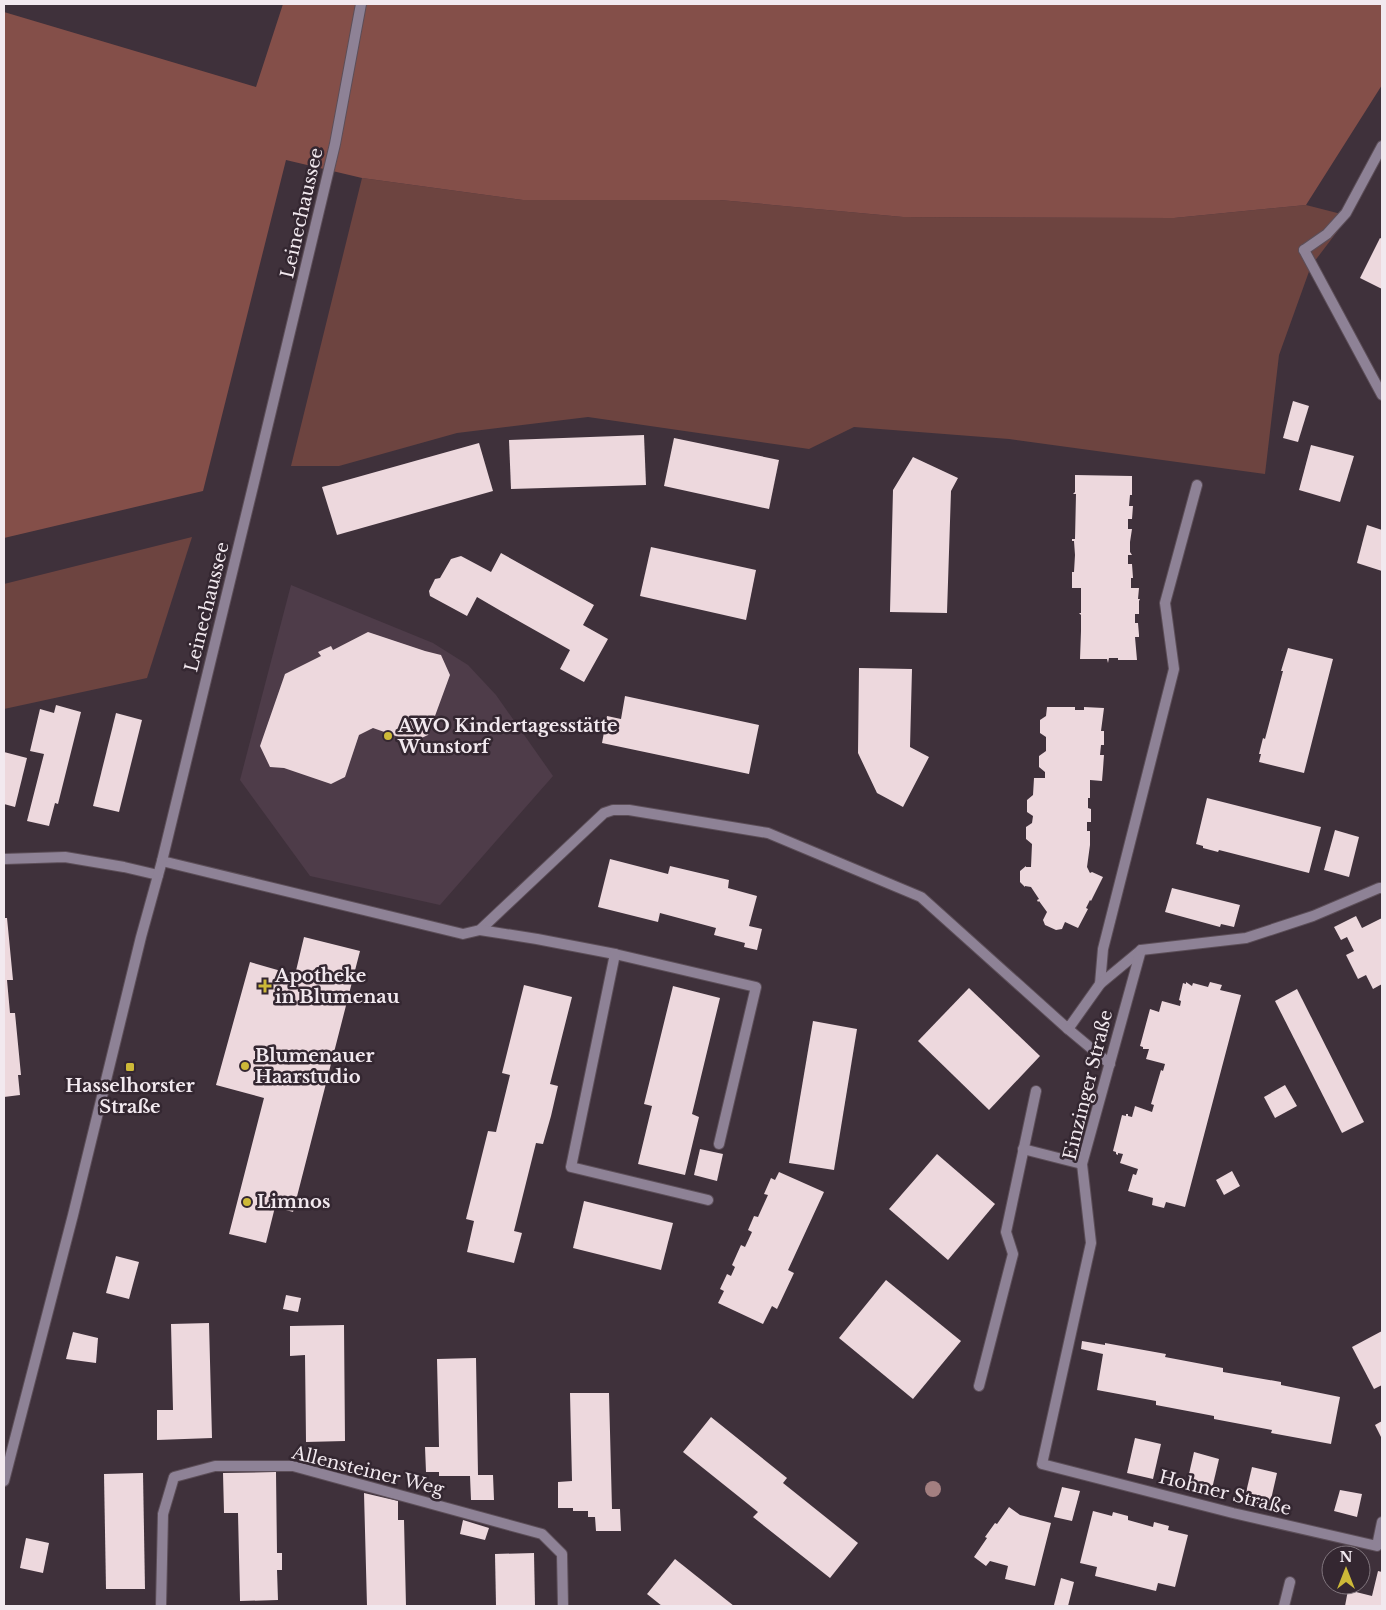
<svg xmlns="http://www.w3.org/2000/svg" width="1386" height="1610" viewBox="0 0 1386 1610" font-family="'Libre Baskerville',serif">
<style>
.built{fill:#4e3c49}
.green{fill:#6d4440}
.forest{fill:#844f49}
.building{fill:#edd8dd}
.lines{fill:none;stroke-linecap:round;stroke-linejoin:round}
.service-casing{stroke:#5c4e58;stroke-width:12}
.minor-casing{stroke:#5c4e58;stroke-width:12}
.tertiary-casing{stroke:#5c4e58;stroke-width:12}
.service{stroke:#8e8296;stroke-width:10}
.minor{stroke:#8e8296;stroke-width:10}
.tertiary{stroke:#8e8296;stroke-width:10}
.tree{fill:#a37f80}
.poi-dot{fill:#cdb938;stroke:#342731;stroke-width:2}
.labels{text-anchor:middle;dominant-baseline:central;stroke-width:5;stroke-linejoin:round;paint-order:stroke}
.street-label{font-size:18px;fill:#f2e9ef;stroke:#342731}
.poi-label{font-size:18px;font-weight:bold;fill:#f2e9ef;stroke:#342731;text-anchor:start}
</style>
<rect width="100%" height="100%" fill="#3f313b"/>
<polygon class="built" points="291,585 433,643 468,665 496,695 553,776 440,905 310,876 240,780"/>
<g class="green">
<polygon points="362,178 523,200 720,200 903,217 1174,218 1306,205 1349,216 1311,266 1279,355 1265,474 1009,439 854,427 809,449 588,417 457,433 339,466 291,466"/>
<polygon points="192,537 147,678 4,709 4,584"/>
</g>
<polygon class="forest" points="283,4 1382,4 1382,85 1306,205 1174,218 903,217 720,200 523,200 362,178 286,160 203,491 4,538 4,12 256,87"/>
<g class="building">
<polygon points="1380,238 1382,239 1382,289 1360,278"/>
<polygon points="1293,401 1309,406 1298,442 1283,438"/>
<polygon points="644,435 646,485 511,489 509,440"/>
<polygon points="674,438 779,460 769,509 664,486"/>
<polygon points="479,443 493,491 337,535 322,487"/>
<polygon points="1311,445 1354,456 1340,502 1299,490"/>
<polygon points="913,457 958,478 951,491 947,613 890,612 893,490"/>
<polygon points="1075,475 1132,476 1132,495 1130,495 1129,506 1133,506 1132,519 1128,519 1128,529 1132,529 1130,542 1130,552 1132,555 1128,555 1128,564 1132,564 1133,578 1131,578 1131,588 1139,588 1138,599 1140,599 1139,601 1139,614 1135,614 1135,623 1138,623 1139,635 1139,637 1135,637 1137,660 1118,660 1118,658 1109,658 1108,663 1107,659 1080,659 1081,631 1081,615 1079,613 1081,613 1081,588 1072,588 1072,572 1074,572 1075,555 1074,541 1072,541 1072,539 1075,539 1076,494 1073,494 1075,492"/>
<polygon points="1367,525 1382,530 1382,571 1357,563"/>
<polygon points="651,547 756,570 746,620 640,596"/>
<polygon points="501,553 594,605 583,625 608,639 584,682 560,669 570,650 501,611 477,597 467,616 430,596 429,591 435,579 440,578 451,559 461,556 491,572"/>
<polygon points="368,632 425,651 441,655 450,675 428,735 413,742 373,728 359,735 345,777 331,784 284,768 270,767 260,746 285,674 321,656 318,652 331,646 333,650"/>
<polygon points="1288,648 1333,659 1304,773 1259,762 1261,754 1259,754 1263,738 1265,739 1283,671 1281,671"/>
<polygon points="859,668 912,669 910,747 929,757 903,807 877,793 858,753"/>
<polygon points="625,696 759,725 749,774 602,743 607,716 621,719"/>
<polygon points="56,705 81,712 58,804 55,803 49,826 27,821 44,754 30,751 40,709 54,713"/>
<polygon points="1047,707 1075,707 1075,710 1084,710 1084,707 1104,708 1101,731 1104,731 1104,745 1101,745 1100,755 1104,755 1103,769 1102,781 1090,780 1090,798 1088,798 1088,808 1091,809 1091,822 1087,822 1087,831 1090,831 1090,845 1087,867 1090,873 1092,872 1103,877 1091,901 1090,900 1086,908 1088,909 1078,928 1065,922 1062,929 1056,930 1045,925 1043,920 1047,912 1039,901 1038,902 1037,900 1039,899 1031,887 1025,886 1025,887 1020,882 1020,871 1026,866 1026,867 1031,867 1032,844 1026,839 1026,827 1032,823 1033,816 1027,812 1027,800 1033,795 1034,778 1045,778 1045,772 1039,767 1039,756 1046,751 1046,737 1040,733 1040,720 1046,716"/>
<polygon points="116,713 142,720 119,812 93,806"/>
<polygon points="4,752 27,758 15,807 4,804"/>
<polygon points="1207,798 1321,827 1309,873 1219,850 1218,852 1203,848 1203,846 1196,844"/>
<polygon points="1335,830 1359,837 1349,877 1324,870"/>
<polygon points="610,859 668,874 670,866 729,880 728,888 757,896 749,926 762,929 757,950 744,947 745,943 714,935 716,928 660,913 658,922 598,907"/>
<polygon points="1172,888 1240,905 1234,927 1221,924 1220,927 1165,912"/>
<polygon points="1356,916 1362,928 1382,918 1382,984 1373,989 1366,975 1358,979 1346,955 1354,951 1347,937 1341,940 1334,927"/>
<polygon points="4,918 7,918 13,980 7,980 10,1013 15,1013 21,1075 18,1075 20,1095 4,1097"/>
<polygon points="304,937 360,951 293,1212 275,1207 266,1243 229,1234 264,1098 216,1085 250,962 295,975"/>
<polygon points="1186,982 1192,986 1193,983 1208,987 1210,982 1222,985 1220,990 1241,995 1185,1207 1166,1202 1164,1208 1152,1205 1153,1198 1128,1191 1133,1174 1136,1175 1138,1169 1120,1163 1123,1154 1118,1153 1118,1155 1116,1154 1116,1152 1113,1151 1122,1115 1126,1116 1126,1114 1128,1114 1128,1116 1132,1117 1135,1106 1152,1112 1154,1105 1151,1104 1161,1070 1163,1071 1165,1064 1146,1059 1149,1049 1143,1049 1143,1047 1140,1046 1150,1009 1159,1012 1162,1001 1180,1006 1181,1001 1179,1000 1183,983 1186,984"/>
<polygon points="524,985 572,997 550,1084 558,1086 551,1116 543,1144 536,1143 514,1231 522,1233 514,1263 467,1252 474,1221 466,1219 488,1131 496,1132 510,1075 502,1073"/>
<polygon points="673,986 720,998 692,1114 699,1117 685,1175 638,1164 652,1106 644,1104"/>
<polygon points="969,988 1040,1056 989,1110 918,1041"/>
<polygon points="1297,989 1364,1122 1342,1133 1275,1001"/>
<polygon points="813,1021 857,1029 834,1170 789,1163"/>
<polygon points="1285,1085 1297,1106 1275,1118 1264,1097"/>
<polygon points="700,1149 723,1154 717,1181 694,1175"/>
<polygon points="937,1154 995,1204 948,1260 889,1209"/>
<polygon points="1232,1171 1240,1186 1224,1195 1216,1180"/>
<polygon points="779,1172 824,1192 788,1270 794,1273 777,1309 772,1306 763,1324 718,1303 724,1291 720,1289 727,1274 731,1276 735,1267 732,1265 741,1245 745,1247 752,1232 748,1230 754,1216 758,1217 768,1195 764,1194 771,1178 775,1180"/>
<polygon points="584,1201 673,1223 661,1270 573,1248"/>
<polygon points="116,1256 139,1262 129,1299 106,1293"/>
<polygon points="886,1280 961,1341 913,1399 839,1338"/>
<polygon points="286,1295 301,1298 298,1312 283,1309"/>
<polygon points="209,1323 212,1438 157,1440 157,1410 173,1410 171,1324"/>
<polygon points="344,1325 345,1441 306,1442 305,1355 290,1356 290,1326"/>
<polygon points="1382,1331 1382,1385 1374,1389 1352,1347"/>
<polygon points="73,1332 98,1338 96,1363 66,1359"/>
<polygon points="1082,1341 1105,1345 1105,1343 1166,1354 1165,1357 1223,1368 1223,1372 1281,1382 1281,1385 1340,1397 1331,1444 1271,1433 1272,1430 1214,1419 1214,1416 1156,1405 1156,1401 1097,1390 1103,1354 1081,1349"/>
<polygon points="476,1358 478,1475 493,1475 494,1500 471,1500 470,1476 439,1476 439,1472 426,1472 425,1447 439,1447 437,1359"/>
<polygon points="570,1393 609,1393 612,1509 620,1509 621,1531 596,1531 595,1517 588,1517 588,1511 573,1511 573,1508 558,1508 558,1482 572,1481"/>
<polygon points="711,1417 787,1478 783,1483 858,1543 830,1578 753,1517 758,1512 683,1452"/>
<polygon points="1382,1421 1382,1439 1375,1425"/>
<polygon points="1135,1438 1161,1444 1153,1479 1127,1473"/>
<polygon points="1194,1452 1219,1459 1211,1493 1186,1487"/>
<polygon points="1252,1467 1277,1473 1269,1508 1244,1501"/>
<polygon points="276,1472 277,1553 282,1553 282,1570 277,1570 278,1600 240,1601 238,1513 224,1513 223,1473"/>
<polygon points="143,1473 145,1589 106,1589 104,1474"/>
<polygon points="1062,1487 1080,1491 1072,1521 1054,1517"/>
<polygon points="1340,1490 1362,1494 1357,1517 1334,1511"/>
<polygon points="364,1493 398,1501 398,1520 404,1520 406,1606 367,1606"/>
<polygon points="1009,1507 1020,1515 1051,1523 1035,1586 1005,1579 1008,1566 990,1561 986,1566 974,1557 987,1538 985,1537 995,1523 997,1524"/>
<polygon points="1093,1511 1112,1516 1113,1512 1128,1516 1128,1520 1153,1527 1154,1522 1169,1526 1168,1530 1188,1535 1175,1587 1158,1583 1156,1591 1095,1576 1097,1567 1080,1563"/>
<polygon points="463,1520 489,1528 485,1540 460,1534"/>
<polygon points="26,1538 49,1543 43,1573 20,1568"/>
<polygon points="534,1553 535,1606 496,1606 495,1554"/>
<polygon points="675,1559 734,1606 662,1606 647,1594"/>
<polygon points="1378,1571 1382,1572 1382,1606 1345,1606 1348,1590 1372,1596"/>
<polygon points="1061,1578 1074,1582 1068,1606 1054,1605"/>
</g>
<g class="lines">
<g class="service-casing">
<g id="service">
<polyline points="1304,250 1382,395"/>
<polyline points="1100,984 1103,949 1174,669 1165,603 1197,485"/>
<polyline points="1023,1149 1082,1164"/>
<polyline points="979,1386 1013,1254 1006,1232 1036,1091"/>
</g>
</g>
<g class="minor-casing">
<g id="minor">
<polyline points="1304,250 1327,234 1346,213 1382,146"/>
<polyline points="4,859 65,857 124,867 158,875"/>
<polyline points="162,861 463,934 480,930 604,813 613,810 629,810 768,833 921,897 1068,1029 1100,984 1141,950"/>
<polyline points="480,930 537,939 615,954 756,987 719,1144"/>
<polyline points="1141,950 1082,1164 1091,1243 1042,1464 1233,1513 1377,1546 1382,1522"/>
<polyline points="1141,950 1246,938 1313,916 1379,888 1382,888"/>
<polyline points="615,954 571,1167 708,1200"/>
<polyline points="1068,1029 1110,1064"/>
<polyline points="161,1606 163,1514 174,1477 215,1466 293,1466 542,1534 562,1554 563,1606"/>
<polyline points="1284,1606 1290,1582"/>
</g>
</g>
<g class="tertiary-casing">
<polyline id="tertiary" points="4,1481 73,1215 141,937 162,861 256,474 335,144 361,4"/>
</g>
<use href="#service" class="service"/>
<use href="#minor" class="minor"/>
<use href="#tertiary" class="tertiary"/>
</g>
<circle class="tree" cx="933" cy="1489" r="8"/>
<g class="poi-dot">
<circle cx="388" cy="736" r="5"/>
<path d="M262.5 978.5h5v5h5v5h-5v5h-5v-5h-5v-5h5z"/>
<circle cx="245" cy="1066" r="5"/>
<rect x="125" y="1062" width="10" height="10" rx="2.5"/>
<circle cx="247" cy="1202" r="5"/>
</g>
<g class="labels">
<g class="street-label">
<text transform="translate(302 213) rotate(-77)">Leinechaussee</text>
<text transform="translate(207 607) rotate(-76)">Leinechaussee</text>
<text transform="translate(1088 1085) rotate(-76)">Einzinger Straße</text>
<text transform="translate(368 1471) rotate(14)">Allensteiner Weg</text>
<text transform="translate(1225 1493) rotate(14)">Hohner Straße</text>
</g>
<g class="poi-label">
<text x="398" y="726">AWO Kindertagesstätte<tspan x="398" dy="21">Wunstorf</tspan></text>
<text x="275" y="976">Apotheke<tspan x="275" dy="21">in Blumenau</tspan></text>
<text x="255" y="1056">Blumenauer<tspan x="255" dy="21">Haarstudio</tspan></text>
<text x="130" y="1086" text-anchor="middle">Hasselhorster<tspan x="130" dy="21">Straße</tspan></text>
<text x="257" y="1202">Limnos</text>
</g>
</g>
<rect width="1386" height="1610" fill="none" stroke="#f2e9ef" stroke-width="10"/>
<g transform="translate(1346 1570)"><circle r="24" fill="#342731" stroke="#80757d"/>
<path d="M0-4L9 19L0 12L-9 19Z" fill="#cdb938"/>
<text y="-8" font-size="14" font-weight="bold" text-anchor="middle" fill="#f2e9ef">N</text>
</g>
</svg>
